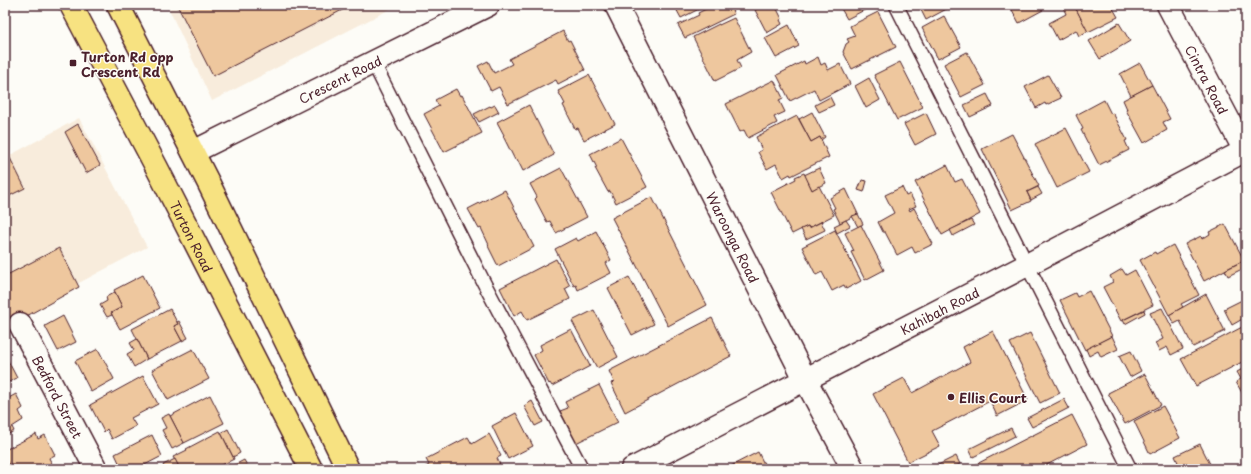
<svg xmlns="http://www.w3.org/2000/svg" width="1251" height="474" viewBox="0 0 1251 474" font-family="'Playpen Sans',sans-serif">
<style>
.built{fill:#f8ecdc}
.building{fill:#eec79e;stroke:#4a1f2b}
.lines{fill:none;stroke-linecap:round;stroke-linejoin:round}
.lane-casing{stroke:#4a1f2b;stroke-width:16}
.street-casing{stroke:#4a1f2b;stroke-width:25}
.primary-casing{stroke:#4a1f2b;stroke-width:25}
.lane{stroke:#fdfcf7;stroke-width:13}
.street{stroke:#fdfcf7;stroke-width:22}
.primary{stroke:#f7e281;stroke-width:22}
.poi-dot{fill:#4a1f2b;stroke:#fdfcf7;stroke-width:1.5}
.labels{text-anchor:middle;dominant-baseline:central;stroke-width:3;stroke-linejoin:round;paint-order:stroke}
.poi-label{font-size:13px;font-weight:bold;fill:#4a1f2b;stroke:#fdfcf7;text-anchor:start}
.street-label{font-size:13px;fill:#4a1f2b;stroke:#fdfcf7}
</style>
<rect width="100%" height="100%" fill="#fdfcf7"/>
<filter id="ink" filterUnits="userSpaceOnUse"><feTurbulence type="fractalNoise" baseFrequency=".025" numOctaves="2"/><feDisplacementMap in="SourceGraphic" scale="8" xChannelSelector="R" yChannelSelector="G"/><feConvolveMatrix kernelMatrix="1 2 1 2 8 2 1 2 1" color-interpolation-filters="sRGB"/></filter>
<g filter="url(#ink)">
<g class="built">
<polygon points="167,5 398,5 212,101"/>
<polygon points="79,118 147,247 5,322 5,158"/>
</g>
<g class="building">
<polygon points="177,5 352,5 213,76"/>
<polygon points="674,5 707,5 681,18"/>
<polygon points="714,5 720,5 720,7 729,5 734,14 685,38 678,25 699,15 698,13"/>
<polygon points="755,5 775,5 782,19 780,20 782,24 767,33 755,10 757,9"/>
<polygon points="839,5 874,5 847,19"/>
<polygon points="915,5 954,5 926,20 919,6 916,8"/>
<polygon points="1013,5 1045,5 1042,7 1043,10 1019,23 1010,6"/>
<polygon points="1062,5 1074,5 1088,31 1079,36 1076,30 1058,40 1049,23 1066,14"/>
<polygon points="1074,5 1111,5 1118,17 1088,32"/>
<polygon points="878,12 896,47 852,69 843,52 846,44 849,42 847,39 855,36 850,26"/>
<polygon points="944,16 961,47 938,59 922,28"/>
<polygon points="734,18 751,52 737,60 741,68 715,81 693,37 719,24 719,25"/>
<polygon points="1119,23 1130,41 1100,59 1089,41"/>
<polygon points="789,25 799,46 776,58 765,38"/>
<polygon points="563,31 568,41 570,40 585,70 558,84 556,80 508,104 499,87 491,91 478,66 488,61 494,73 512,64 509,59"/>
<polygon points="967,52 985,85 961,97 944,64"/>
<polygon points="818,57 821,65 825,63 828,70 840,64 850,84 819,100 814,89 790,101 777,75 804,61 805,64"/>
<polygon points="900,62 923,107 897,120 874,75"/>
<polygon points="1140,63 1152,85 1131,96 1120,74"/>
<polygon points="589,75 615,124 584,140 578,128 575,129 563,105 565,104 558,91"/>
<polygon points="1048,75 1061,98 1046,105 1045,103 1036,108 1025,87"/>
<polygon points="869,78 880,100 866,108 855,86"/>
<polygon points="774,80 783,98 779,100 785,112 774,117 777,123 748,138 744,130 740,132 726,104"/>
<polygon points="1152,85 1170,119 1163,122 1167,130 1144,143 1126,110 1127,109 1123,100"/>
<polygon points="456,89 460,96 462,95 482,133 444,152 424,114 439,106 435,100"/>
<polygon points="987,94 993,106 970,117 964,105"/>
<polygon points="830,97 834,105 819,112 815,105"/>
<polygon points="1104,100 1111,114 1113,113 1127,140 1125,141 1129,150 1099,165 1081,130 1083,129 1076,115"/>
<polygon points="495,105 499,112 479,122 474,114 490,106 491,107"/>
<polygon points="529,105 554,155 523,171 517,159 515,160 503,136 504,135 497,122"/>
<polygon points="812,112 825,137 821,140 820,137 811,142 799,119"/>
<polygon points="926,113 936,134 915,145 904,124"/>
<polygon points="797,116 811,142 820,137 829,157 791,176 790,174 783,178 776,164 767,169 758,152 762,150 756,137"/>
<polygon points="78,124 100,165 86,173 65,132"/>
<polygon points="1066,128 1089,172 1057,188 1035,144"/>
<polygon points="1012,134 1039,186 1027,192 1031,201 1012,210 982,149"/>
<polygon points="621,138 647,187 616,203 610,191 608,192 595,168 597,168 590,154"/>
<polygon points="10,158 25,188 5,198 5,161"/>
<polygon points="947,165 955,182 962,179 980,214 942,235 915,182"/>
<polygon points="561,168 587,217 556,233 550,221 547,222 535,199 537,197 530,184"/>
<polygon points="819,168 826,183 812,190 804,175"/>
<polygon points="804,173 812,190 819,186 834,215 809,228 808,226 792,234 771,192 796,179 795,177"/>
<polygon points="862,180 867,181 864,192 858,190"/>
<polygon points="902,187 906,196 910,194 916,206 909,209 910,211 914,208 933,244 915,253 912,247 897,255 885,232 883,232 878,222 894,213 885,195"/>
<polygon points="1038,187 1042,194 1031,200 1027,192"/>
<polygon points="846,189 858,214 840,223 833,209 835,208 830,198"/>
<polygon points="505,190 534,247 498,266 488,246 489,245 481,228 479,229 468,209"/>
<polygon points="652,197 707,305 668,326 612,218"/>
<polygon points="858,214 863,224 858,227 852,216"/>
<polygon points="846,220 850,226 837,233 834,226"/>
<polygon points="971,220 974,225 953,236 950,230"/>
<polygon points="821,222 825,230 806,239 801,229 808,226 809,228"/>
<polygon points="1225,224 1244,260 1204,281 1185,244 1201,236 1202,239 1210,234 1209,232"/>
<polygon points="861,225 884,270 865,280 851,252 854,251 845,233"/>
<polygon points="835,230 861,281 846,289 844,285 832,291 822,272 816,275 802,247"/>
<polygon points="596,231 611,260 606,263 611,273 578,290 576,285 574,286 555,249 576,238 578,241"/>
<polygon points="1173,245 1199,295 1181,304 1183,307 1169,315 1140,260 1155,252 1156,254"/>
<polygon points="59,248 79,287 5,328 5,276"/>
<polygon points="556,259 570,286 565,289 570,299 527,320 522,311 514,316 500,288"/>
<polygon points="1243,261 1246,267 1228,276 1225,270"/>
<polygon points="1122,269 1126,275 1135,270 1153,305 1121,321 1103,287 1113,282 1110,276"/>
<polygon points="143,275 160,308 120,329 111,313 122,307 114,290"/>
<polygon points="629,277 654,324 632,335 608,288"/>
<polygon points="1089,291 1112,336 1085,350 1060,300 1075,293 1077,297"/>
<polygon points="115,292 122,307 111,313 112,315 107,317 100,305 107,301 106,297"/>
<polygon points="1206,294 1225,331 1193,347 1180,321 1174,324 1169,315"/>
<polygon points="1246,298 1246,317 1232,325 1224,309"/>
<polygon points="1162,308 1183,349 1171,355 1167,347 1159,351 1155,343 1163,339 1150,313"/>
<polygon points="170,309 178,324 174,326 182,341 147,359 132,329"/>
<polygon points="594,310 618,357 597,368 572,321"/>
<polygon points="1144,310 1145,313 1125,324 1123,320"/>
<polygon points="63,316 76,342 58,351 45,326"/>
<polygon points="712,318 731,356 625,412 611,383 614,382 609,371"/>
<polygon points="179,321 188,338 182,341 174,326 178,324 177,322"/>
<polygon points="1246,325 1246,360 1196,386 1181,359"/>
<polygon points="571,329 590,366 552,386 550,383 549,384 534,355 542,350 540,345"/>
<polygon points="993,331 1028,400 997,416 990,401 932,431 940,446 908,462 873,394 904,378 912,393 970,362 963,347"/>
<polygon points="1030,333 1060,393 1040,403 1010,343"/>
<polygon points="1112,336 1118,349 1101,357 1098,351 1089,356 1086,349"/>
<polygon points="137,339 147,359 134,367 127,354 134,350 130,343"/>
<polygon points="98,349 114,379 91,392 75,361"/>
<polygon points="193,349 209,379 168,400 152,370"/>
<polygon points="1131,351 1141,371 1130,377 1119,356"/>
<polygon points="5,355 17,378 5,384"/>
<polygon points="1246,367 1246,400 1236,382 1241,379 1237,372"/>
<polygon points="1145,374 1161,405 1125,424 1108,393"/>
<polygon points="143,376 158,404 131,418 136,426 112,439 107,429 104,432 90,405"/>
<polygon points="599,385 618,422 576,443 560,411 568,408 565,402"/>
<polygon points="16,394 23,408 19,411 23,420 12,427 14,431 5,436 5,400"/>
<polygon points="210,395 224,423 184,443 170,416"/>
<polygon points="1064,399 1069,408 1032,427 1027,418"/>
<polygon points="532,401 543,422 535,426 524,406"/>
<polygon points="1163,406 1180,438 1150,454 1134,421"/>
<polygon points="516,413 533,446 508,459 492,426"/>
<polygon points="169,414 184,443 172,449 162,430 166,428 161,418"/>
<polygon points="1072,415 1087,444 1039,469 967,469"/>
<polygon points="1011,428 1015,436 973,457 969,449"/>
<polygon points="228,429 240,453 233,457 221,433"/>
<polygon points="220,431 234,459 214,469 180,469 173,457 187,450 186,449"/>
<polygon points="36,434 38,439 45,435 55,455 49,458 52,464 42,469 11,469 5,458 5,450"/>
<polygon points="489,434 501,456 497,458 502,469 478,469 478,467 475,469 471,469 470,468 467,469 422,469 429,465 426,459 468,437 472,444"/>
<polygon points="152,435 162,456 137,469 122,469 115,454"/>
<polygon points="1200,444 1210,464 1200,469 1181,469 1175,456"/>
<polygon points="758,452 766,468 725,469"/>
<polygon points="956,456 960,464 949,469 930,469"/>
<polygon points="5,458 11,469 5,469"/>
<polygon points="175,459 180,469 165,469 163,465"/>
<polygon points="244,460 249,469 227,469"/>
<polygon points="1084,464 1087,469 1072,469 1079,465 1079,467"/>
</g>
<g class="lines">
<g class="lane-casing">
<g id="lane">
<polyline points="896,5 1130,469"/>
<polyline points="373,62 484,283 582,469"/>
</g>
</g>
<g class="street-casing">
<g id="street">
<path id="s1" d="M 616,5 L 805,379 L 853,469"/>
<path id="s2" d="M 1168,5 L 1246,153"/>
<path id="s3" d="M 193,152 L 488,5"/>
<path id="s4" d="M 20,324 L 96,469"/>
<path id="s5" d="M 632,469 L 1027,265 L 1246,150"/>
</g>
</g>
<g class="primary-casing">
<g id="primary">
<path id="s6" d="M 71,5 L 157,168 L 311,469"/>
<polyline points="118,5 208,182 348,469"/>
</g>
</g>
<use href="#lane" class="lane"/>
<use href="#street" class="street"/>
<use href="#primary" class="primary"/>
</g>
</g>
<g class="poi-dot">
<rect x="69" y="59" width="8" height="8" rx="2"/>
<circle cx="951" cy="397" r="4"/>
</g>
<g class="labels">
<g class="poi-label">
<text x="81" y="56">Turton Rd opp<tspan x="81" dy="15">Crescent Rd</tspan></text>
<text x="959" y="397">Ellis Court</text>
</g>
<g class="street-label">
<text stroke="none"><textPath href="#s3" startOffset="164">Crescent Road</textPath></text>
<text stroke="none"><textPath href="#s2" startOffset="84">Cintra Road</textPath></text>
<text stroke="none"><textPath href="#s6" startOffset="261">Turton Road</textPath></text>
<text stroke="none"><textPath href="#s1" startOffset="260">Waroonga Road</textPath></text>
<text stroke="none"><textPath href="#s5" startOffset="346">Kahibah Road</textPath></text>
<text stroke="none"><textPath href="#s4" startOffset="82">Bedford Street</textPath></text>
</g>
</g>
<rect width="1251" height="474" fill="none" stroke="#fdfcf7" stroke-width="20"/>
<rect x="10" y="10" width="1231" height="454" fill="none" stroke="#4a1f2b" stroke-width="1.5" filter="url(#ink)"/>
</svg>
